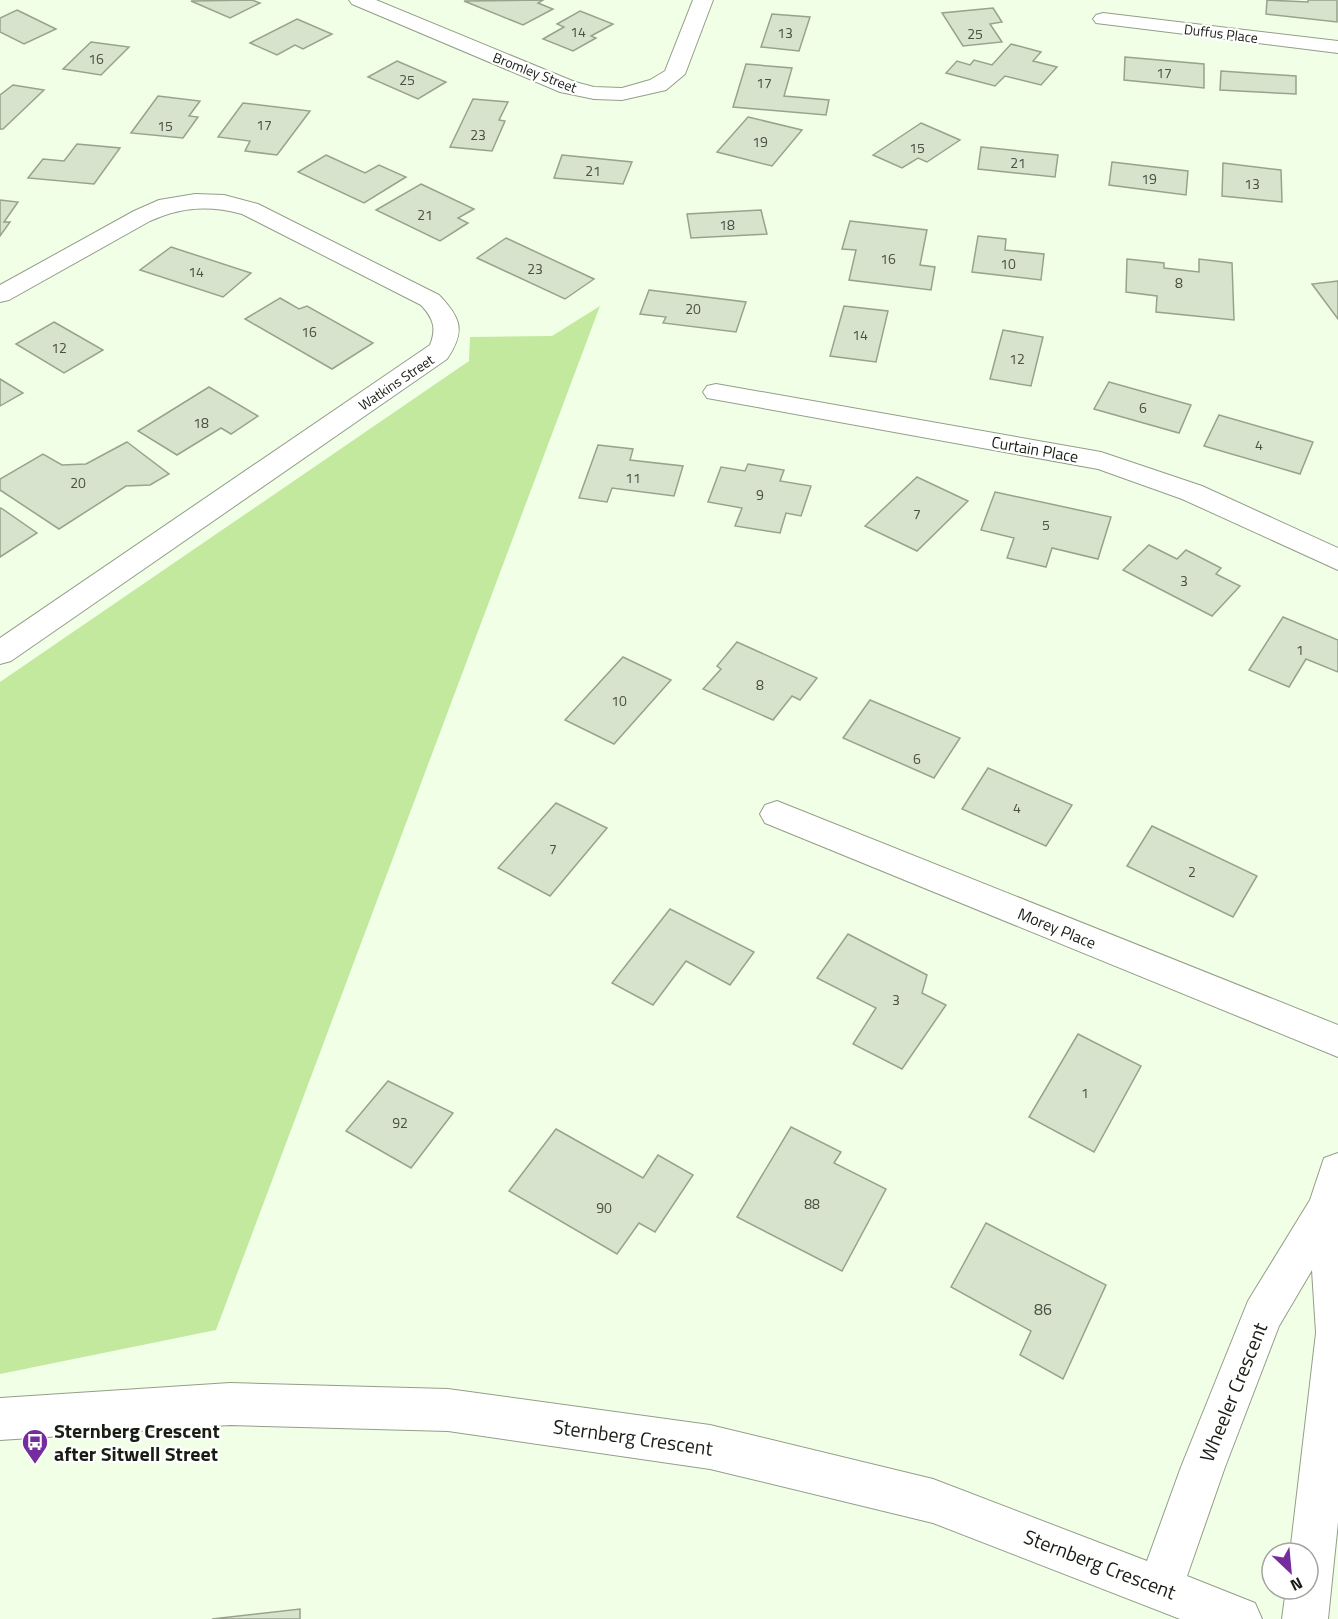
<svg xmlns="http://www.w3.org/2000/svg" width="1338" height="1619" viewBox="0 0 1338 1619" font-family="'Titillium Web',sans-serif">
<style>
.green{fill:#c2e99d}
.building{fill:#d7e3cc;stroke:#98a38d;stroke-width:1.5}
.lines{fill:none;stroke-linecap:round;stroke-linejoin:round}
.street-casing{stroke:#939e89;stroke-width:2}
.secondary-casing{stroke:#939e89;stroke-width:2}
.street{fill:#fff;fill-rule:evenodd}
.secondary{fill:#fff;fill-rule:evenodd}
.labels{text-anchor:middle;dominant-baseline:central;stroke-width:4.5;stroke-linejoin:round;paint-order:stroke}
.number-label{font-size:14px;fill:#484f43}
.far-street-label{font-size:14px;fill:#191e15;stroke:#fff}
.street-label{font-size:16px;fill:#191e15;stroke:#fff}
.near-number-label{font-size:16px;fill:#484f43}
.near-street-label{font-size:20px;fill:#191e15;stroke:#fff}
.near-poi-label{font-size:20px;font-weight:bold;fill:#191e15;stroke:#fff;text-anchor:start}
</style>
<rect width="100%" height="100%" fill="#f2ffe7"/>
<polygon class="green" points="600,306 216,1330 0,1374 0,682 469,361 470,337 552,336"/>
<g class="building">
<polygon points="252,0 260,3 230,18 191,1"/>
<polygon points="543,0 538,3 553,9 523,25 464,1"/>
<polygon points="1267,0 1308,2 1308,0 1337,0 1337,22 1266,14"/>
<polygon points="993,8 1002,22 990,24 1002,42 963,46 942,13"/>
<polygon points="17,10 56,29 24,44 0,32 0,18"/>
<polygon points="580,11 613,24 591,36 596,38 573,51 543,39 564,27 557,24"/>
<polygon points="772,14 810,17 799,51 761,47"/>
<polygon points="297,19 332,34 303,49 295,45 277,55 250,43"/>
<polygon points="91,42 129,47 101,75 63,69"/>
<polygon points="1011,44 1041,52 1033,61 1057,67 1041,85 1005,76 995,86 946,73 957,61 970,65 974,60 992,65"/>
<polygon points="1125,57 1204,64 1204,88 1124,80"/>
<polygon points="397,61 446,82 418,99 368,77"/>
<polygon points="746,64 792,68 784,96 829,100 826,115 733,107"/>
<polygon points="1221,71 1296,76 1296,94 1220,90"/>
<polygon points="13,85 44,90 3,129 0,129 0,95"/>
<polygon points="158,96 200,101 189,116 198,117 183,138 131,133"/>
<polygon points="473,99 508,102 499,120 505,121 492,151 450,147"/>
<polygon points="243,103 310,111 277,155 245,151 250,141 218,137"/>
<polygon points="748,117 802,130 772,166 717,152"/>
<polygon points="921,123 960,140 927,162 918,158 902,168 873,155"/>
<polygon points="77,144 120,148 94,184 28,178 43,159 64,161"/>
<polygon points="981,147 1058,155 1055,177 978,169"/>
<polygon points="326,155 365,173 379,165 406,177 364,203 298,172"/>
<polygon points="562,155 632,162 623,184 554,178"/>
<polygon points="1112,162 1188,171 1186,195 1109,185"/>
<polygon points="1223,163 1281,170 1282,202 1222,196"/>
<polygon points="421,184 474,209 458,218 468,223 440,241 376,210"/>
<polygon points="0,200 18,202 4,222 10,222 0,236"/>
<polygon points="761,210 767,234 691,238 687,214"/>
<polygon points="850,221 927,230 920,265 935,267 931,290 849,280 856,250 842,249"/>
<polygon points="978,236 1006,239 1005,250 1044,254 1041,280 972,272"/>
<polygon points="506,238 594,279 565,299 477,258"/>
<polygon points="171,247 251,273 223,297 140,270"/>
<polygon points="1127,259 1164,263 1164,268 1199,272 1199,259 1232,263 1234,320 1156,312 1157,296 1126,292"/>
<polygon points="1338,281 1338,319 1312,284"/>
<polygon points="649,290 746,302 736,332 663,323 666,317 640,314"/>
<polygon points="280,298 299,309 307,306 373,343 332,369 245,319"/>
<polygon points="844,306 888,311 876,362 830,356"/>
<polygon points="54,322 103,350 64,373 16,344"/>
<polygon points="1003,330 1043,337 1031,386 990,379"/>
<polygon points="0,379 23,393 0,406"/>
<polygon points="1109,382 1191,405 1179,433 1094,409"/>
<polygon points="209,387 258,416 231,434 221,428 177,455 138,431"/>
<polygon points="1219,415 1313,442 1300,474 1204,446"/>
<polygon points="127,442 169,474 150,485 126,486 59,529 0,490 0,479 43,454 62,465 86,464"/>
<polygon points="598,445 633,449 630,460 683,466 674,496 612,488 607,502 579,498"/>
<polygon points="748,464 784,470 780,481 811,486 801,516 786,513 780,533 735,526 742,508 708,502 721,467 745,471"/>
<polygon points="917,477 968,501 917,551 865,526"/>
<polygon points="995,492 1111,517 1098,559 1052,548 1046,567 1007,558 1014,538 981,530"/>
<polygon points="1,508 37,533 0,557 0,509"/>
<polygon points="1149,545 1177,559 1186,550 1221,568 1216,574 1240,586 1212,616 1123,570"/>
<polygon points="1283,617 1338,640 1338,672 1306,659 1289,687 1249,670"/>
<polygon points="737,642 817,678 800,700 792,696 773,720 703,689 721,669 717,666"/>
<polygon points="623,657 671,680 614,744 565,720"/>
<polygon points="870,700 960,738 934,778 843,738"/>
<polygon points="988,768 1072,805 1046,846 962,809"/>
<polygon points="556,803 607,828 550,896 498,868"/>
<polygon points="1152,826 1257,876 1233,917 1127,866"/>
<polygon points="670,909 754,952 730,985 686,961 653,1005 612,983"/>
<polygon points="848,934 927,975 922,993 946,1005 902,1069 853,1044 876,1008 817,978"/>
<polygon points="1078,1034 1141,1066 1094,1152 1029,1117"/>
<polygon points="388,1081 453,1113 411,1168 346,1131"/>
<polygon points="791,1127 841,1152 834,1163 886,1189 842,1271 737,1217"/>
<polygon points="556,1129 643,1178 658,1155 693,1175 655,1232 639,1223 617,1254 509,1191"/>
<polygon points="986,1223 1106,1285 1063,1379 1020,1355 1031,1331 951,1287"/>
<polygon points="300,1609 300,1619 212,1619"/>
</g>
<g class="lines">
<g class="street-casing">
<g id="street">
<polygon points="349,0 376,0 575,82 594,87 622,88 650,80 665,71 693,0 713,0 685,74 666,90 622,100 594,99 560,92 352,4"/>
<polygon points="1103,13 1338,41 1338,53 1096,23 1093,19 1096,15"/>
<path d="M 195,194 L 224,195 L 258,204 L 439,295 C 461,318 466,331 447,359 L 11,661 L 0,664 L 0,638 L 430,345 C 437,328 433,318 421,305 L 242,214 C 208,205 182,207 150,221 L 9,300 L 0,302 L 0,285 L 134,211 L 159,200 Z"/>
<polygon points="716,384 1101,452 1202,486 1338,548 1338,570 1182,499 1098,469 707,398 703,392 707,386"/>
<polygon points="777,801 1338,1025 1338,1057 765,823 760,814 765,805"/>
</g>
</g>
<g class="secondary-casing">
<polygon id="secondary" points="1338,1153 1338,1522 1328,1619 1282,1619 1286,1589 1308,1589 1308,1553 1290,1553 1316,1333 1312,1270 1279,1326 1225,1467 1187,1576 1255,1603 1262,1619 1180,1619 933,1523 710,1469 448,1431 230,1425 0,1440 0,1398 230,1383 448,1389 710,1425 933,1479 1147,1561 1181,1467 1248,1301 1310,1200 1324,1158"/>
</g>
<use href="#street" class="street"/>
<use href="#secondary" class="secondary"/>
</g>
<defs>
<g id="bus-pin" transform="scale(1.35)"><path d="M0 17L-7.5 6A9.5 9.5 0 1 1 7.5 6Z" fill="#752c9e" stroke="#fff"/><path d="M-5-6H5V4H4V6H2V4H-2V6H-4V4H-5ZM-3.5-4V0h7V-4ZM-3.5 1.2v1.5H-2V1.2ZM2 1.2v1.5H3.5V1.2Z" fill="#fff"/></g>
</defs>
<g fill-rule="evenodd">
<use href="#bus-pin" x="35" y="1442"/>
</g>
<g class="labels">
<g class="number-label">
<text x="578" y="31">14</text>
<text x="785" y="32">13</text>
<text x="975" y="33">25</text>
<text x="96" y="58">16</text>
<text x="1164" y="72">17</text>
<text x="407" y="79">25</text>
<text x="764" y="82">17</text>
<text x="264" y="124">17</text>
<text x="165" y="125">15</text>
<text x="478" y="134">23</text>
<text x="760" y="141">19</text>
<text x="917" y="147">15</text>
<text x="1018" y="162">21</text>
<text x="593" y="170">21</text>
<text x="1149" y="178">19</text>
<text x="1252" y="183">13</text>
<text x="425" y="214">21</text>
<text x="727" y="224">18</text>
<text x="888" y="258">16</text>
<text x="1008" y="263">10</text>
<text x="535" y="268">23</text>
<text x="196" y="271">14</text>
<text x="1179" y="282">8</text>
<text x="693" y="308">20</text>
<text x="309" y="331">16</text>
<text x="860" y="334">14</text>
<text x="59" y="347">12</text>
<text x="1017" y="358">12</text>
<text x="1143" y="407">6</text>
<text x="201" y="422">18</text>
<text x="1259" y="444">4</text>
<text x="633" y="477">11</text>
<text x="78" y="482">20</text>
<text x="760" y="494">9</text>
<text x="917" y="513">7</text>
<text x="1046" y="524">5</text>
<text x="1184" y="580">3</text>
<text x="1300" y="649">1</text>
<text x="760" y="684">8</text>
<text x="619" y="700">10</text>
<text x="917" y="758">6</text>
<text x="1017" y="807">4</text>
<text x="553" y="848">7</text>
<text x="1192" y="871">2</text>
<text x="896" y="999">3</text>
<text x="1085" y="1092">1</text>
<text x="400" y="1122">92</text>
<text x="812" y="1203">88</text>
<text x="604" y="1207">90</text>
</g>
<g class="far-street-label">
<text transform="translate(1221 33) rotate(7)">Duffus Place</text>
<text transform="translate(535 72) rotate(21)">Bromley Street</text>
<text transform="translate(396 382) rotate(-34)">Watkins Street</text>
</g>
<g class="street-label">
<text transform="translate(1035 449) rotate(10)">Curtain Place</text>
<text transform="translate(1057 928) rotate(22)">Morey Place</text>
</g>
<g class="near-number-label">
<text x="1043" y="1309">86</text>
</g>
<g class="near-street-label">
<text transform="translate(1233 1392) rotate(-68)">Wheeler Crescent</text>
<text transform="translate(633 1437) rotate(8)">Sternberg Crescent</text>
<text transform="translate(1100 1564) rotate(21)">Sternberg Crescent</text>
</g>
<g class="near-poi-label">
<text x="54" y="1430">Sternberg Crescent<tspan x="54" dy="23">after Sitwell Street</tspan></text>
</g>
</g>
<g transform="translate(1290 1571) rotate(154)"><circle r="28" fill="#ffffff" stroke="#a3a5a1" stroke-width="1.5"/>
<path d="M0-4.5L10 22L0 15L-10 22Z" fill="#752c9e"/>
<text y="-9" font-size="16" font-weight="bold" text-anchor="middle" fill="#191e15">N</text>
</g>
</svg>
